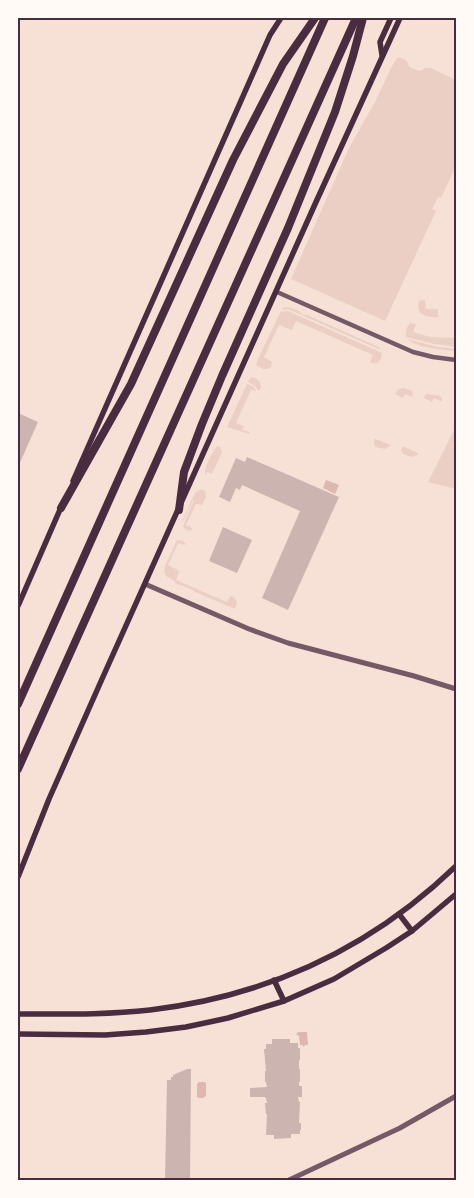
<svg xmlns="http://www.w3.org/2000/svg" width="474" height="1198" viewBox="0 0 474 1198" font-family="Lora,serif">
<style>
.green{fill:#ebcfc5}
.water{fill:#dcb8b0}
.building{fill:#ccb4b1}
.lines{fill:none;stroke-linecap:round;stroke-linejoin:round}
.minor{stroke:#755966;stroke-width:4.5}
.tertiary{stroke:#755966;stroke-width:5}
.secondary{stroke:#4a2c40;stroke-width:5.5}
.motorway{stroke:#4a2c40;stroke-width:8}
.neatline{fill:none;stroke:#4a2c40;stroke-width:2}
</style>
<rect width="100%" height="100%" fill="#f7e1d7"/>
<g class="green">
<path d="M 397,58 C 404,57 408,61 409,67 L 420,71 L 425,68 L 431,68 L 456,80 L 456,166 L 441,198 L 438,197 L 432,209 L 436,211 L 385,321 L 291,279 L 349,148 L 376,100 L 391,68 Z"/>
<path d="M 421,300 L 425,300 L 426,309 L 438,309 L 438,317 C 427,318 415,315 419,301 Z"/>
<polygon points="285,307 292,308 301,312 300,313 305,315 305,314 374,345 379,347 381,350 288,309 284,310 282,309 283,308"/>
<polygon points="281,311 283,312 288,311 382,353 381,359 377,363 371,363 370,362 373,355 296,321 292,330 279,325 264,357 272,362 271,367 268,369 263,369 256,365 258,359"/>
<path d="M 411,323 L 416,324 L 413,332 L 430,337 L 456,338 L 456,347 L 434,344 L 406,337 C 405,332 407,325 411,323 Z"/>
<path d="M 407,339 L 438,347 L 456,349 L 456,351 C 443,350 417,348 407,339 Z"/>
<path d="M 251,377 C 258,378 263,383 260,390 L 258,390 L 255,386 L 248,382 Z"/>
<polygon points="247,384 254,387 256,391 251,390 236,423 244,426 242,430 250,432 249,434 227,427"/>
<polygon points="403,388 412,391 413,395 412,397 405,394 403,398 395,394 399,389"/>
<polygon points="427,394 440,396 442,398 442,401 441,401 434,398 432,402 424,398 425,395"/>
<polygon points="456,426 456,489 428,482"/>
<polygon points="374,439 375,439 391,445 385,449 376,447 374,445"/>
<path d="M 217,446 L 220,447 L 222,452 L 212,474 L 207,472 L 205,476 C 204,466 211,455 217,446 Z"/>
<polygon points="403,446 418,453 418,455 411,457 403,454 401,450"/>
<polygon points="201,489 205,491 206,497 202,505 196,504 186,525 192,528 192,530 188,531 185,529 183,526 194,500 193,500 182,523 182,521 195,493"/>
<path d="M 177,540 L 183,541 L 186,544 L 184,545 L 178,543 L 168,565 L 178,570 L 179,572 L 176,580 L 227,602 L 230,596 L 234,597 L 237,602 L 235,609 L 195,592 C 191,588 180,585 174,583 L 175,581 L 166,576 L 164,572 L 165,566 Z"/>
</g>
<g class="water">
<polygon points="326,480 339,485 335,494 323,488"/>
<polygon points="298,1032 307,1032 308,1045 305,1045 304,1047 302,1045 300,1045 299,1036 296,1034"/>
<polygon points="199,1082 204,1082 206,1083 206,1096 203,1098 199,1098 197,1097 197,1084"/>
</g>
<g class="building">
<polygon points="18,413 38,422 18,467"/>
<polygon points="247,457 339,497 288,610 262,598 300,511 242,485 240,490 236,488 230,502 219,497 236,458 245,462"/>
<polygon points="223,527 252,540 237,573 209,561"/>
<polygon points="272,1039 290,1039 290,1043 298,1043 298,1048 300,1048 300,1060 299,1060 299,1069 300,1069 300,1082 299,1082 299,1086 302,1086 302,1097 298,1097 299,1102 300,1102 299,1123 301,1123 301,1130 300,1130 300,1134 291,1134 291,1138 274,1139 274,1135 266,1135 267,1114 266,1114 265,1103 267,1103 266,1098 265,1098 265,1097 250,1097 250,1088 267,1087 266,1082 265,1082 265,1071 266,1071 264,1049 266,1049 266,1044 272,1044"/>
<polygon points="187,1069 191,1069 190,1180 165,1180 167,1080 171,1080 171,1077 173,1077 173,1075"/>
</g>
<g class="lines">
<polyline class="minor" points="277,292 413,352 433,357 456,360"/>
<g class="tertiary">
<polyline points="145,584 249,629 288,643 414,676 456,689"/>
<polyline points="289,1180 400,1128 456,1096"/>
</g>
<g class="secondary">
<polyline points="382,55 380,42 391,18"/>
<polyline points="73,481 270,35 281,18"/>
<polyline points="18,606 62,505"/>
<polyline points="18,877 49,799 102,679 316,202 400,18"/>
<polyline points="399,914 412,931"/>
<polyline points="274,980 284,1001"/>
<path d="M 18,1014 C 62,1014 106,1015 150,1010 C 267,996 371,948 456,866"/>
<polyline points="18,1034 105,1035 146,1032 186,1027 228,1018 284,1001 334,979 386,948 412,931 456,894"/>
</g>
<g class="motorway">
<polyline points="61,508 131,384 233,160 283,64 315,18"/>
<polyline points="179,510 184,472 202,424 222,376 288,228 335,112 353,56 363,18"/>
<polyline points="18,704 325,18"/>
<polyline points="18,769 356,18"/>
</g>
</g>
<rect width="474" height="1198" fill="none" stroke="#fffaf5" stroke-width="38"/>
<rect x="19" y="19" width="436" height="1160" class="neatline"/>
</svg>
